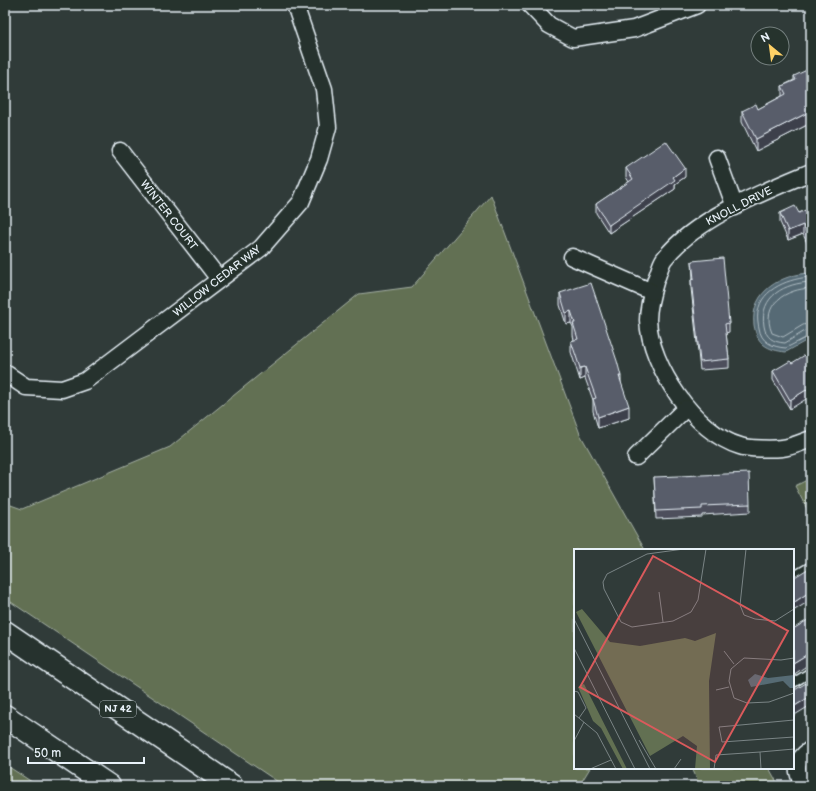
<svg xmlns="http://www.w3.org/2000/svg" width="816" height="791" viewBox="0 0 816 791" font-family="'Balsamiq Sans',sans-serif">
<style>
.green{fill:#627052;stroke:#a5b0a5}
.water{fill:#566b74;stroke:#90a1a9}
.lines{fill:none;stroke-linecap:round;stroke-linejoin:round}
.shore{stroke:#aebbc3;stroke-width:1}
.service-casing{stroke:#e8f1f8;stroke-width:11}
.minor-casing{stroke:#e8f1f8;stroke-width:19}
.motorway-casing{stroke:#e8f1f8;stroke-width:25}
.service{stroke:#26332d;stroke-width:8}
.minor{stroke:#26332d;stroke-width:16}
.motorway{stroke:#26332d;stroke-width:22}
.wall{fill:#4d505c;stroke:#e8f1f8}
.shaded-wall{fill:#3e414b;stroke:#e8f1f8}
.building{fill:#595d6b;stroke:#e8f1f8}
.labels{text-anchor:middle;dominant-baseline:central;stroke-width:4;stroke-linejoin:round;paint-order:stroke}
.shield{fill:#26332d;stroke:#aeb8bb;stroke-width:1}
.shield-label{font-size:10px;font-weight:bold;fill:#e8f1f8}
.street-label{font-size:11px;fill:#e8f1f8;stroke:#26332d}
.inset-road{fill:none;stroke:#7a8485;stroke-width:1}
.view{fill:#da5a5c;fill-opacity:0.15;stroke:#da5a5c;stroke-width:2}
.inset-edge{fill:none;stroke:#e8f1f8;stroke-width:2}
</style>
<rect width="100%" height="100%" fill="#303b39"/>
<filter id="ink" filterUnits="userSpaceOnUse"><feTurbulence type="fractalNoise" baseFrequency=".025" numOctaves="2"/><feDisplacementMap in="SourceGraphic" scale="8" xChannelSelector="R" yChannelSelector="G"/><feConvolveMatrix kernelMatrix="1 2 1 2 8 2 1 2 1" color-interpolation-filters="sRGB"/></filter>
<g filter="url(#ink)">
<g class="green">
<polygon points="491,195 580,434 645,550 575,550 575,768 590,768 579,786 284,786 5,598 5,503 22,509 170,447 359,294 412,287"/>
<polygon points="811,478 811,507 807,509 795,486"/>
<polygon points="9,767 38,786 5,786 5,772"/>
<polygon points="692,768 769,768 779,786 700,786"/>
</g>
<path class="water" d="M 811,273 L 811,338 L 786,352 C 767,350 757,344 754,325 C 750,291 782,274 811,273 Z"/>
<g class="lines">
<g class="shore">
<path d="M 811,277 C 791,278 761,288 758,312 C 757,317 758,323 759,328 C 761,342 772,347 786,348 L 811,335"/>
<path d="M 811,282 C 785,283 759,296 764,326 C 766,338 773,342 785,343 L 805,331 L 811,330"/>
<path d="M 811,288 C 786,289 760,304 772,333 L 783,337 L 803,325 L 811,323"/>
</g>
<g class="service-casing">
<g id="service">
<polyline points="793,577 811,566"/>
<polyline points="793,683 811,672"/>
</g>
</g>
<g class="minor-casing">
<g id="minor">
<polyline points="530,5 549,25 573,38 634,29 697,5"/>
<polyline points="120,151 219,279"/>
<polyline points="717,158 735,207"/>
<path d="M 811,172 C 763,192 696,218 664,259 C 660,265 659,273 656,279 C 652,292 648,306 648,320 C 650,366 695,433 740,446 C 748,449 774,449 782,448 C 792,447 802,442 811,439"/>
<polyline points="572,257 652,292"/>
<polyline points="5,373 26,387 62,389 85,381 261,248 301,202 319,159 328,127 324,89 295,5"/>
<polyline points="636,457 686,408"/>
<path d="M 804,786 C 794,769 795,760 811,749"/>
</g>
</g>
<g class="motorway-casing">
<g id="motorway">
<polyline points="5,632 232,786"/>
<polyline points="5,716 109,786"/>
</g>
</g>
<use href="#service" class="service"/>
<use href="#minor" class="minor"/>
<use href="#motorway" class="motorway"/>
</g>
<g class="wall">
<polygon points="811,72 811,123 756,151 742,122 742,111 758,109 782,96 782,86 794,80 794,76"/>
<polygon points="626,168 685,177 675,184 675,189 609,233 596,213 596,204 629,182 626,177"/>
<polygon points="811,208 811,252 803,234 788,240 780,222 780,213 799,213"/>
<polygon points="692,261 729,323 729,332 726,333 729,359 729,368 700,370 691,288 691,280 693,279"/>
<polygon points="560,293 621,383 629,418 598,428 593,411 593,400 585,378 580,380 571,352 571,341 574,340 573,335 573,327 571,323 566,324 560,305"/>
<polygon points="792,363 790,409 773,380 773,371"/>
<polygon points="654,477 750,504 750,512 702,515 702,517 656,519"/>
</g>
<g class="shaded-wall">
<polygon points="811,111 811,123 756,151 756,139"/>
<polygon points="685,168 685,177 675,184 675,189 609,233 609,225"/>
<polygon points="803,225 803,234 788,240 788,231"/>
<polygon points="571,311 571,323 566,324 566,313"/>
<polygon points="585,367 585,378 580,380 580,368"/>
<polygon points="619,376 621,376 621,387"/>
<polygon points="811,387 811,396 790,409 790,400"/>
<polygon points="629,406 629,418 598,428 598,417"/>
<polygon points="811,591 811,600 793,611 793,603"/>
<polygon points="811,652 811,663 793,675 793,663"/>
<polygon points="811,696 811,705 793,716 793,707"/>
</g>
<g class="building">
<polygon points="809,69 811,72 811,111 756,139 742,111 756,104 758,109 786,94 782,86 796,80 794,76"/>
<polygon points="666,141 685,168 673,177 675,180 609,225 596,204 633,179 626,168"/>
<polygon points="795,206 799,213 811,208 811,244 803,225 788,231 780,213"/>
<polygon points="723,258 729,323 725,324 729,359 700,362 691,280 694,279 692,261"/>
<polygon points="591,283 617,361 621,376 619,376 629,406 598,417 593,399 596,398 585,367 580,368 571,341 578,339 573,323 575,323 571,311 566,313 560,293"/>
<polygon points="805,355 811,364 811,387 790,400 773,371 790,361 792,363"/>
<polygon points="749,473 750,504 702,506 702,509 656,511 654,477"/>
<polygon points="811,567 811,591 793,603 793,578"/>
<polygon points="811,618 811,652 793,663 793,629"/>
<polygon points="811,680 811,696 793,707 793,691"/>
</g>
</g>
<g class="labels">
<rect class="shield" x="100" y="701" width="36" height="16" rx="3"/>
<g class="shield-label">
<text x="118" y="709">NJ 42</text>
</g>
<g class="street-label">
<text transform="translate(739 206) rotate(-27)">KNOLL DRIVE</text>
<text transform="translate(169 215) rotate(52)">WINTER COURT</text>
<text transform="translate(217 281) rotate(-38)">WILLOW CEDAR WAY</text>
</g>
</g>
<g transform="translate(574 549)">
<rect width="220" height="220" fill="#303b39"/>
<path d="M 8,60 L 36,93 L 66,97 L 111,89 L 121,92 L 142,84 L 135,132 L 136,220 L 121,220 L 123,197 L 109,187 L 76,207 L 2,63 ZM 10,135 L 53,220 L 49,220 L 27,179 L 19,172 L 4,138 Z" fill="#627052"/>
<path d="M 181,125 L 194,129 L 220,126 L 220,139 L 216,139 L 209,132 L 177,138 L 174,131 Z" fill="#566b74"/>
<path class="inset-road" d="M 110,0 L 73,5 L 33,25 L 29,33 L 30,40 L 47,73 L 58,78 L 99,72 L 117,63 L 124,51 L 132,0M 172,0 L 166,56 L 170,66 L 181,70 L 201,72 L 220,60M 85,43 L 89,73M 0,70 L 76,220M 0,99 L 61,220M 150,102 L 160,115M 220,109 L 207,111 L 170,109 L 157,120 L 155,132 L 160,149 L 173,154 L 195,153 L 220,144M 142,141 L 155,138M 0,142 L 4,143 L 12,159 L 5,169M 0,165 L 23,184 L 42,220M 220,171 L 145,178 L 148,193 L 220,188M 65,191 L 82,220M 0,192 L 10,173M 16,220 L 37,211M 100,220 L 107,210M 140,220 L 142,206 L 186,203M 187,220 L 186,203 L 220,200"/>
<path class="view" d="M 79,7 L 214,82 L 141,213 L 6,138 Z"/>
<rect width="220" height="220" class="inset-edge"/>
</g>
<rect width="816" height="791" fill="none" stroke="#26332d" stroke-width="20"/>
<rect x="10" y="10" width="796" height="771" fill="none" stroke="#e8f1f8" stroke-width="1.5" filter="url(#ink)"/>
<g transform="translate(770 46) rotate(331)"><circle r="19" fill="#26332d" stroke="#747f7e"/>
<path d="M0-3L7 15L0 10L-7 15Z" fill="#ffd166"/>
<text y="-6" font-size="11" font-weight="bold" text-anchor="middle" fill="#e8f1f8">N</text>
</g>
<path d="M28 757v6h116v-6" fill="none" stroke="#e8f1f8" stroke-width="2"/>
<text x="34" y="757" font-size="12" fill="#e8f1f8" stroke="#26332d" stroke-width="3" paint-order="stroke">50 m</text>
</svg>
